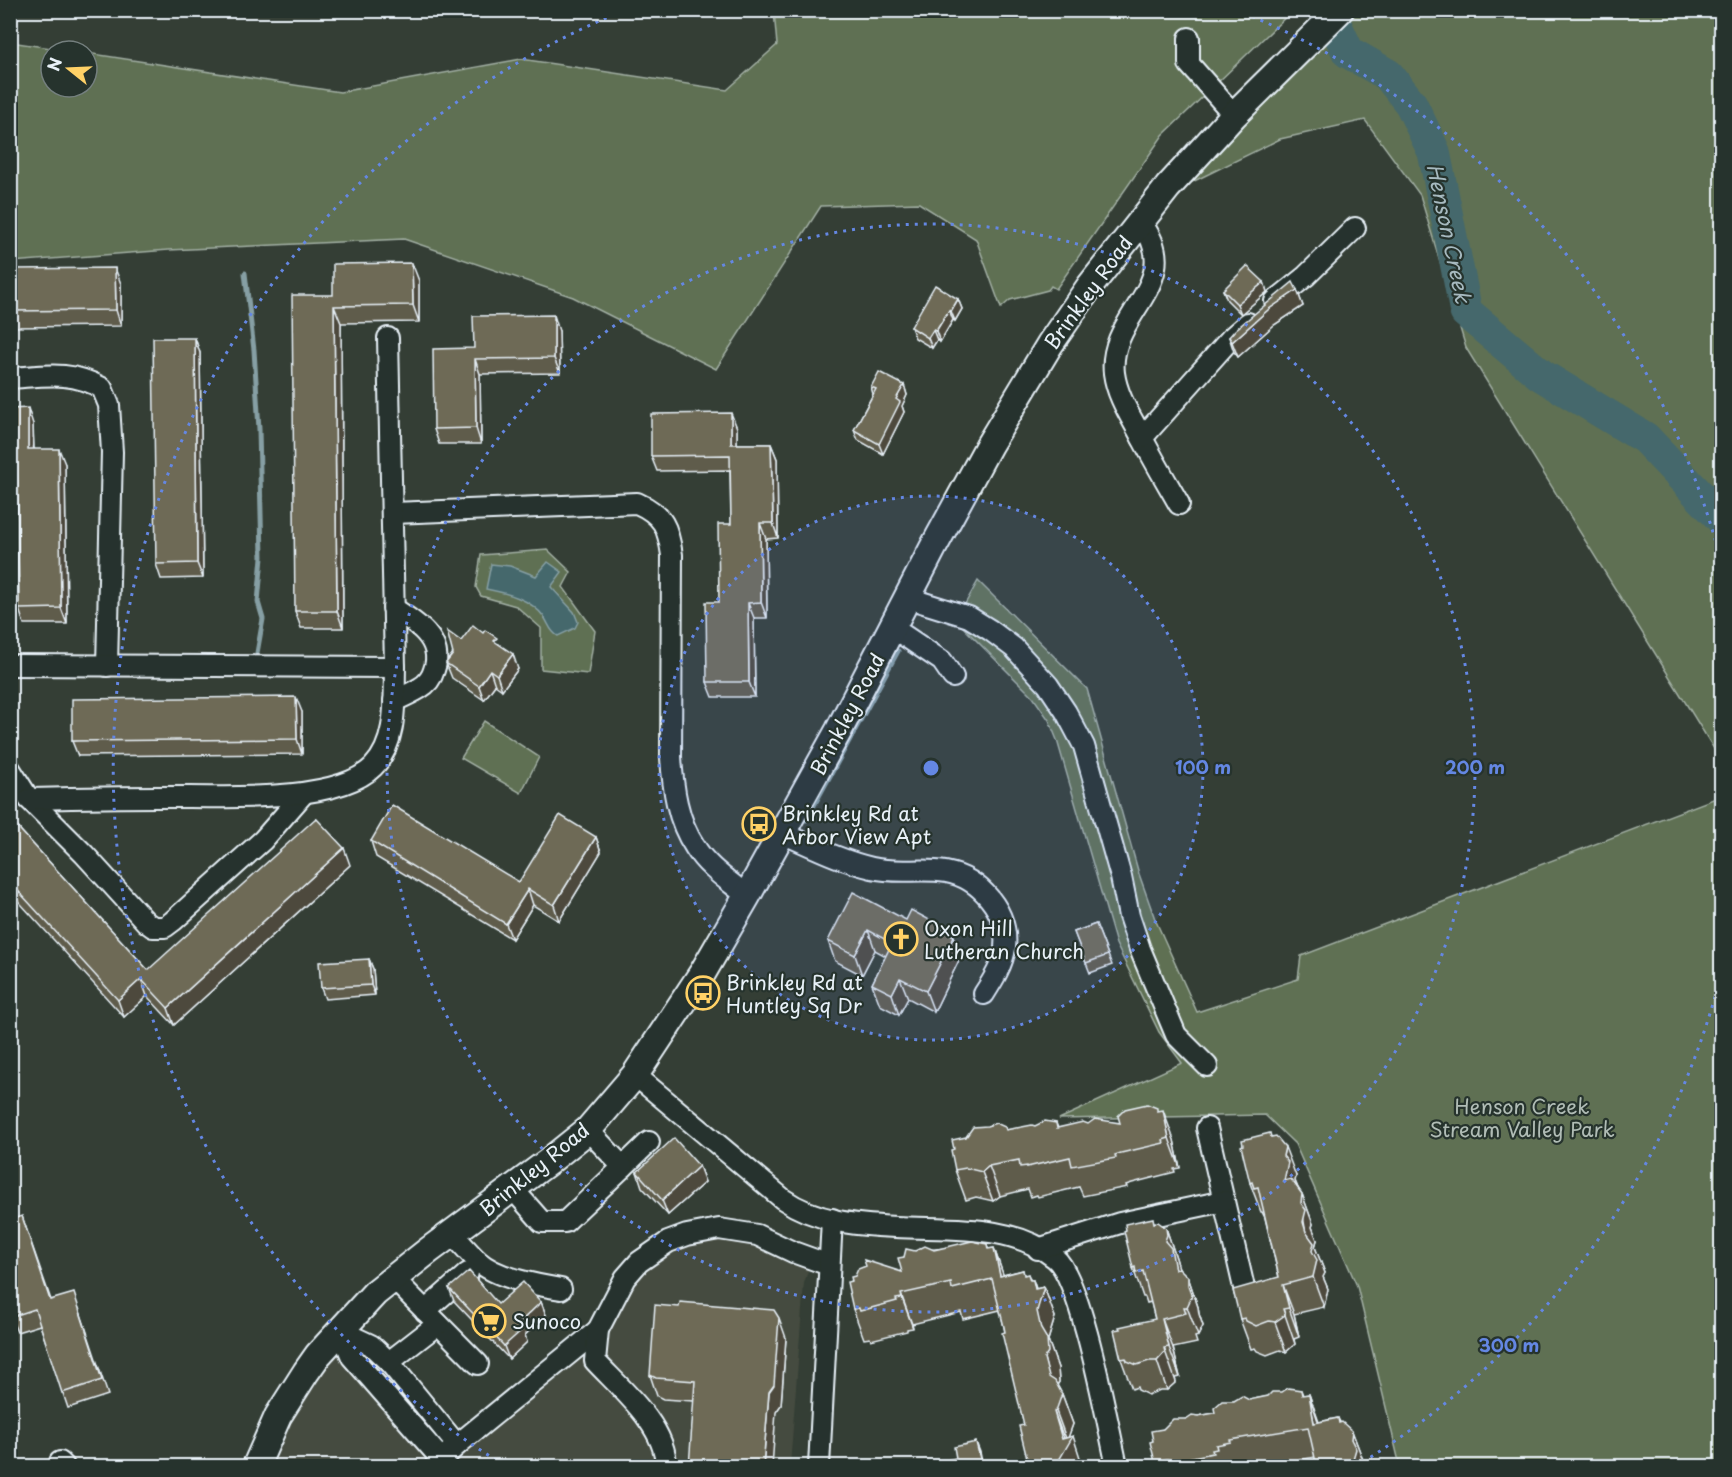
<svg xmlns="http://www.w3.org/2000/svg" width="1732" height="1477" viewBox="0 0 1732 1477" font-family="'Playpen Sans',sans-serif">
<style>
.built{fill:#454b3f}
.green{fill:#5e7052;stroke:#a3b0a5;stroke-width:1.5}
.water{fill:#45686c;stroke:#869fa4;stroke-width:1.5}
.lines{fill:none;stroke-linecap:round;stroke-linejoin:round}
.stream{stroke:#869fa4;stroke-width:5}
.river{stroke:#45686c;stroke-width:33}
.minor-casing{stroke:#e8f1f8;stroke-width:24}
.major-casing{stroke:#e8f1f8;stroke-width:30}
.minor{stroke:#26332d;stroke-width:20}
.major{stroke:#26332d;stroke-width:26}
.wall{fill:#5f5b4b;stroke:#e8f1f8;stroke-width:1.5}
.shaded-wall{fill:#4d4a3d;stroke:#e8f1f8;stroke-width:1.5}
.building{fill:#6e6a57;stroke:#e8f1f8;stroke-width:1.5}
.ring{fill:none;stroke:#6487e3;stroke-width:3;stroke-dasharray:3 6}
.labels{text-anchor:middle;dominant-baseline:central;stroke-width:4.5;stroke-linejoin:round;paint-order:stroke}
.street-label{font-size:20px;fill:#e8f1f8;stroke:#26332d}
.poi-label{font-size:20px;fill:#e8f1f8;stroke:#26332d;text-anchor:start}
.park-label{font-size:20px;fill:#b1bdb6;stroke:#26332d}
.water-label{font-size:21px;font-style:italic;fill:#a7bac0;stroke:#26332d}
.centre{fill:#6487e3;stroke:#26332d;stroke-width:3}
.ring-label{font-size:18px;text-anchor:middle;font-weight:bold;fill:#6487e3;stroke:#26332d;stroke-width:4.5;stroke-linejoin:round;paint-order:stroke}
</style>
<rect width="100%" height="100%" fill="#343e35"/>
<filter id="ink" filterUnits="userSpaceOnUse"><feTurbulence type="fractalNoise" baseFrequency=".0167" numOctaves="2"/><feDisplacementMap in="SourceGraphic" scale="12" xChannelSelector="R" yChannelSelector="G"/><feConvolveMatrix kernelMatrix="1 2 1 2 8 2 1 2 1" color-interpolation-filters="sRGB"/></filter>
<g filter="url(#ink)">
<polygon class="built" points="719,1229 812,1259 804,1283 790,1466 256,1466 341,1331 442,1460 598,1330 639,1262"/>
<g class="green">
<polygon points="774,11 1292,11 1163,135 1056,289 1051,286 1048,290 1010,300 1001,308 976,239 919,203 821,206 716,369 573,297 404,239 169,250 11,262 11,42 71,51 51,51 51,87 87,87 87,53 340,92 521,59 727,90 777,45"/>
<polygon points="1359,11 1721,11 1721,760 1466,348 1420,195 1365,120 1280,139 1184,186 1253,109"/>
<polygon points="548,550 571,572 563,587 595,631 588,674 541,669 541,628 516,606 481,596 476,587 481,555"/>
<polygon points="978,581 1087,689 1139,874 1155,919 1197,1012 1298,979 1301,956 1721,796 1721,1466 1400,1466 1357,1286 1295,1144 1265,1115 1059,1119 1182,1063 1159,1032 1116,944 1057,740 1049,720 1033,697 956,620"/>
<polygon points="484,721 539,757 521,793 461,758"/>
</g>
<path class="water" d="M 548,562 L 562,572 L 551,587 L 574,612 L 578,622 L 575,628 L 558,636 C 550,632 549,624 544,617 C 531,599 507,593 486,589 L 491,564 L 510,566 L 536,576 Z"/>
<g class="lines">
<g class="stream">
<polyline points="245,273 254,350 259,429 262,557 258,602 263,619 257,653"/>
<polyline points="806,820 898,651"/>
</g>
<polyline class="river" points="1323,10 1335,24 1348,52 1388,75 1411,104 1434,152 1466,312 1541,375 1645,438 1722,519"/>
<g class="minor-casing">
<g id="minor">
<polyline points="1189,38 1189,64 1234,115"/>
<path d="M 1140,222 C 1189,281 1107,314 1114,373 C 1117,396 1130,415 1141,436 C 1153,459 1166,481 1179,504"/>
<polyline points="1275,301 1306,276 1355,228"/>
<path d="M 10,378 C 44,376 71,370 102,388 L 109,405 L 112,452 L 107,666"/>
<polyline points="1142,438 1232,337 1248,323"/>
<path d="M 393,513 L 637,503 C 664,515 668,528 672,555 L 671,757 C 673,788 677,820 695,847 C 707,867 729,881 747,896"/>
<polyline points="908,598 969,617 990,630 1014,648 1048,685 1066,712 1084,746 1121,877 1129,916 1140,949 1176,1035 1207,1066"/>
<path d="M 393,608 C 414,621 445,640 434,670 C 432,677 427,684 420,688 C 412,693 403,697 394,701"/>
<polyline points="893,628 942,661 953,677"/>
<polyline points="10,665 395,667"/>
<polyline points="10,769 29,799 84,854 146,922 153,927 165,927 173,921 263,840 304,793"/>
<path d="M 29,799 C 72,798 114,797 157,797 C 209,796 335,805 373,767 C 398,742 394,699 395,667 L 388,338"/>
<path d="M 782,833 C 812,846 841,861 872,868 C 896,874 922,868 946,872 C 980,878 1009,912 1005,948 C 1003,964 993,980 984,994"/>
<path d="M 635,1075 L 783,1199 C 816,1222 857,1225 896,1227 C 948,1230 1011,1223 1055,1258 C 1082,1280 1108,1427 1117,1466"/>
<polyline points="1207,1128 1245,1292"/>
<polyline points="623,1167 649,1142"/>
<polyline points="512,1188 542,1222 565,1222 623,1167 588,1130"/>
<path d="M 453,1234 C 461,1243 469,1253 478,1261 C 496,1278 537,1285 561,1289"/>
<polyline points="1038,1249 1120,1223 1224,1201"/>
<polyline points="394,1279 478,1364"/>
<polyline points="425,1311 468,1273"/>
<polyline points="341,1331 352,1357 442,1460"/>
<polyline points="341,1331 371,1345 389,1362 457,1445"/>
<polyline points="389,1362 438,1324"/>
<polyline points="60,1462 64,1466"/>
<polyline points="435,1466 457,1445 598,1330"/>
<path d="M 666,1466 C 666,1426 621,1389 595,1361 L 598,1330 L 625,1278 L 639,1262 L 668,1242 L 687,1235 L 719,1229 L 757,1235 L 793,1252 L 829,1265"/>
<polyline points="819,1466 832,1219"/>
</g>
</g>
<g class="major-casing">
<polyline id="major" points="256,1466 278,1416 306,1372 318,1355 375,1293 428,1251 548,1162 588,1130 635,1075 703,972 747,896 839,730 934,546 989,445 1050,344 1090,286 1168,187 1234,115 1340,10"/>
</g>
<use href="#minor" class="minor"/>
<use href="#major" class="major"/>
</g>
<g class="wall">
<polygon points="624,10 662,10 662,13 651,13 651,16 625,14"/>
<polygon points="10,269 121,284 121,326 10,327"/>
<polygon points="419,281 419,322 341,323 343,628 301,628 295,611 333,295"/>
<polygon points="1264,282 1267,292 1241,314 1227,300 1223,290"/>
<polygon points="1297,290 1303,306 1274,325 1238,357 1234,352 1229,337"/>
<polygon points="958,299 962,309 955,321 953,320 940,342 937,340 932,348 915,338 911,327"/>
<polygon points="559,331 560,373 480,374 481,444 439,444 434,429 474,348"/>
<polygon points="195,338 200,353 203,578 161,579 156,564"/>
<polygon points="904,385 907,395 902,406 904,412 883,454 858,440 854,430 873,394 871,387"/>
<polygon points="10,409 33,424 34,449 65,464 67,624 24,624 19,609 17,467 10,467"/>
<polygon points="737,428 737,444 771,444 777,459 778,538 766,539 767,618 754,618 755,697 713,697 707,682 731,524 730,470 657,471 651,456"/>
<polygon points="461,641 499,644 518,669 502,690 495,685 484,700 452,678 446,663"/>
<polygon points="302,712 302,754 78,756 72,741"/>
<polygon points="10,819 148,970 350,865 174,1025 147,996 124,1017 10,892"/>
<polygon points="596,837 601,852 559,921 533,905 512,939 376,857 371,841 519,882"/>
<polygon points="906,920 939,925 940,929 961,956 934,1012 908,998 899,1015 880,1005 872,984 886,956 875,950 862,975 835,961 828,941"/>
<polygon points="1096,924 1112,965 1090,973 1074,932"/>
<polygon points="369,959 373,969 375,995 325,999 321,988"/>
<polygon points="1158,1111 1174,1140 1180,1168 1174,1169 1175,1172 1132,1183 1126,1185 1127,1187 1083,1196 1079,1187 1038,1197 1037,1195 1031,1197 1028,1189 1000,1196 993,1201 976,1197 966,1200 955,1170 1006,1130 1056,1123 1058,1128 1088,1124 1120,1123"/>
<polygon points="1272,1137 1296,1176 1295,1181 1298,1188 1302,1194 1313,1224 1312,1227 1317,1240 1315,1247 1325,1273 1323,1277 1328,1289 1324,1307 1294,1314 1299,1337 1294,1339 1295,1344 1286,1352 1280,1350 1267,1355 1257,1351 1255,1348 1251,1349 1240,1319 1279,1277 1265,1218 1262,1212 1261,1212 1250,1183"/>
<polygon points="699,1166 705,1182 668,1215 642,1187 637,1172"/>
<polygon points="22,1216 51,1300 79,1308 108,1395 68,1408 40,1325 17,1332 10,1315"/>
<polygon points="1155,1222 1166,1228 1176,1258 1179,1269 1188,1277 1198,1307 1199,1314 1203,1326 1198,1336 1195,1337 1197,1343 1173,1348 1180,1377 1175,1378 1176,1382 1167,1390 1160,1390 1148,1395 1138,1390 1137,1387 1132,1389 1121,1359 1155,1319 1151,1302 1147,1303 1145,1297 1143,1297 1133,1268"/>
<polygon points="987,1244 988,1249 994,1248 1003,1275 1023,1270 1024,1275 1031,1280 1033,1280 1036,1289 1044,1287 1055,1317 1048,1340 1058,1368 1059,1382 1057,1385 1062,1394 1073,1424 1068,1437 1084,1466 1024,1425 1004,1327 1000,1310 963,1319 961,1312 912,1324 913,1328 907,1329 907,1331 871,1340 870,1338 864,1339 853,1309 902,1272 904,1257 915,1251"/>
<polygon points="449,1288 498,1304 541,1302 546,1315 525,1335 527,1342 509,1359 454,1301"/>
<polygon points="786,1338 781,1405 776,1412 694,1401 663,1399 657,1396 650,1375"/>
<polygon points="1301,1390 1303,1395 1309,1394 1319,1422 1338,1418 1340,1422 1352,1431 1363,1460 1362,1467 1317,1467 1315,1457 1262,1467 1156,1467 1155,1462 1153,1441 1163,1429 1186,1419 1198,1416 1215,1413 1234,1401 1249,1400"/>
</g>
<g class="shaded-wall">
<polygon points="412,263 419,281 419,322 413,305"/>
<polygon points="115,268 121,284 121,326 116,310"/>
<polygon points="1264,282 1267,292 1241,314 1237,304"/>
<polygon points="1297,290 1303,306 1274,325 1238,357 1232,342 1269,309"/>
<polygon points="958,299 962,309 955,321 951,311"/>
<polygon points="334,306 341,323 343,628 337,611"/>
<polygon points="949,310 953,320 940,342 936,331"/>
<polygon points="554,315 559,331 560,373 554,358"/>
<polygon points="933,330 937,340 932,348 928,338"/>
<polygon points="195,338 200,353 203,578 197,563"/>
<polygon points="475,359 480,374 481,444 476,428"/>
<polygon points="904,385 907,395 902,406 904,412 883,454 879,444 896,399"/>
<polygon points="28,408 33,424 34,465 28,449"/>
<polygon points="731,413 737,428 737,459 731,444"/>
<polygon points="771,444 777,459 778,538 773,523"/>
<polygon points="59,449 65,464 67,624 61,608"/>
<polygon points="760,523 766,539 767,618 761,602"/>
<polygon points="748,603 754,618 755,697 749,682"/>
<polygon points="513,654 518,669 502,690 497,675"/>
<polygon points="490,670 495,685 484,700 479,686"/>
<polygon points="296,697 302,712 302,754 297,739"/>
<polygon points="596,837 601,852 559,921 554,905"/>
<polygon points="344,848 350,865 174,1025 168,1008"/>
<polygon points="528,889 533,905 512,939 506,924"/>
<polygon points="868,930 875,950 862,975 855,955"/>
<polygon points="954,936 961,956 934,1012 926,991"/>
<polygon points="369,959 373,969 375,995 371,985"/>
<polygon points="900,978 908,998 899,1015 892,994"/>
<polygon points="141,979 147,996 124,1017 118,1000"/>
<polygon points="1163,1110 1174,1140 1180,1168 1169,1138"/>
<polygon points="1285,1147 1296,1176 1295,1181 1299,1191 1284,1181 1283,1156"/>
<polygon points="699,1166 705,1182 668,1215 662,1200"/>
<polygon points="989,1166 1000,1196 993,1201 982,1172"/>
<polygon points="1302,1194 1313,1224 1312,1227 1317,1240 1315,1247 1325,1273 1323,1277 1328,1289 1324,1307 1313,1277 1301,1203"/>
<polygon points="1166,1228 1176,1258 1178,1265 1182,1277 1186,1299 1165,1241"/>
<polygon points="994,1248 1004,1277 1000,1276"/>
<polygon points="1028,1274 1039,1304 1033,1280 1040,1300 1044,1287 1055,1317 1048,1340 1058,1368 1059,1382 1055,1388 1062,1394 1073,1424 1067,1441 1056,1411 1044,1358"/>
<polygon points="1188,1277 1198,1307 1199,1314 1203,1326 1198,1336 1187,1307"/>
<polygon points="1283,1285 1294,1314 1299,1337 1289,1308"/>
<polygon points="901,1294 912,1324 913,1328 902,1298"/>
<polygon points="541,1302 546,1315 525,1335 527,1342 509,1359 504,1346 518,1324"/>
<polygon points="1283,1309 1295,1344 1286,1352 1275,1322"/>
<polygon points="779,1318 786,1338 781,1405 776,1412 772,1467 763,1467 769,1392"/>
<polygon points="1162,1319 1173,1348 1180,1377 1169,1347"/>
<polygon points="1164,1348 1176,1382 1167,1390 1157,1361"/>
<polygon points="1309,1394 1319,1424 1314,1423"/>
<polygon points="1054,1412 1065,1441 1073,1436 1083,1467 1059,1467 1058,1462 1062,1439"/>
<polygon points="1352,1431 1363,1460 1362,1467 1354,1467 1351,1439"/>
<polygon points="976,1442 980,1452 983,1467 982,1467"/>
<polygon points="1188,1458 1191,1467 1183,1467 1182,1464"/>
</g>
<g class="building">
<polygon points="412,263 413,305 334,306 337,611 295,611 292,295 333,295 333,264"/>
<polygon points="1247,266 1264,282 1237,304 1223,290"/>
<polygon points="115,268 116,310 10,311 10,269"/>
<polygon points="1293,282 1297,290 1269,309 1232,342 1229,337 1235,330"/>
<polygon points="935,285 958,299 951,311 949,310 936,331 933,330 928,338 911,327"/>
<polygon points="554,315 554,358 475,359 476,428 434,429 433,349 474,348 473,316"/>
<polygon points="153,338 195,338 197,563 156,564"/>
<polygon points="879,372 904,385 896,399 900,402 879,444 854,430 876,389 871,387"/>
<polygon points="28,408 28,449 59,449 61,608 19,609 17,451 10,451 10,409"/>
<polygon points="731,413 731,444 771,444 773,523 760,523 761,602 748,603 749,682 707,682 706,602 719,602 718,524 731,524 730,455 651,456 651,414"/>
<polygon points="473,625 483,633 485,630 497,638 494,641 513,654 497,675 490,670 479,686 446,663 453,654 447,631 461,641"/>
<polygon points="296,697 297,739 72,741 72,699"/>
<polygon points="392,805 519,882 560,815 596,837 554,905 528,889 506,924 371,841"/>
<polygon points="316,818 344,848 168,1008 141,979 118,1000 10,882 10,819 148,970"/>
<polygon points="853,892 906,920 911,910 939,925 938,927 954,936 926,991 900,978 892,994 872,984 892,943 868,930 855,955 828,941"/>
<polygon points="1096,924 1108,955 1086,963 1074,932"/>
<polygon points="369,959 371,985 321,988 319,962"/>
<polygon points="1147,1104 1157,1108 1157,1111 1163,1110 1169,1138 1163,1140 1164,1143 1121,1153 1115,1155 1116,1158 1072,1166 1070,1157 1027,1167 1027,1166 1020,1167 1019,1160 989,1166 982,1172 966,1168 955,1170 951,1150 954,1149 952,1140 966,1137 973,1127 987,1126 996,1123 1005,1127 1006,1130 1032,1125 1035,1126 1045,1121 1056,1123 1057,1128 1083,1122 1088,1124 1095,1119 1120,1123 1118,1116 1125,1109"/>
<polygon points="1270,1133 1271,1137 1276,1136 1285,1147 1283,1156 1288,1162 1284,1181 1291,1179 1302,1194 1301,1203 1306,1210 1303,1222 1306,1232 1314,1243 1312,1251 1317,1260 1313,1277 1283,1285 1289,1308 1283,1309 1285,1315 1275,1322 1269,1321 1256,1326 1246,1321 1245,1318 1240,1319 1233,1290 1279,1277 1258,1187 1254,1188 1252,1182 1250,1183 1241,1146 1243,1145 1242,1140"/>
<polygon points="674,1138 699,1166 662,1200 637,1172"/>
<polygon points="22,1216 50,1300 74,1293 102,1380 62,1393 35,1309 11,1317 10,1220"/>
<polygon points="1153,1218 1154,1223 1158,1222 1166,1228 1167,1235 1165,1241 1171,1248 1175,1270 1179,1268 1188,1277 1188,1285 1192,1296 1187,1307 1184,1307 1186,1313 1162,1319 1169,1347 1164,1348 1165,1352 1157,1361 1149,1361 1137,1365 1127,1361 1126,1358 1121,1359 1114,1330 1120,1329 1119,1327 1155,1319 1143,1271 1136,1273 1135,1267 1133,1268 1124,1231 1126,1230 1125,1224"/>
<polygon points="972,1241 987,1244 988,1249 994,1248 1000,1276 1023,1270 1024,1275 1028,1274 1030,1280 1033,1280 1035,1289 1044,1287 1037,1311 1041,1329 1047,1339 1048,1352 1044,1358 1049,1377 1055,1381 1062,1394 1056,1411 1054,1412 1062,1439 1073,1436 1058,1462 1059,1467 1029,1467 1019,1426 1024,1425 1002,1333 1005,1332 1004,1327 992,1279 952,1289 951,1283 901,1294 902,1298 896,1299 897,1301 860,1311 859,1308 853,1309 847,1282 852,1281 851,1277 855,1276 858,1269 866,1266 864,1260 902,1272 898,1258 904,1257 906,1249 915,1251 925,1246 934,1250"/>
<polygon points="469,1271 498,1304 523,1282 541,1302 518,1324 523,1329 504,1346 449,1288"/>
<polygon points="680,1302 774,1310 779,1318 774,1385 769,1392 763,1467 689,1467 695,1381 656,1378 650,1375 655,1305 679,1307"/>
<polygon points="1288,1388 1301,1390 1302,1395 1309,1394 1314,1423 1338,1418 1339,1423 1342,1422 1352,1431 1351,1439 1356,1449 1353,1459 1354,1467 1317,1467 1308,1427 1230,1440 1231,1442 1216,1445 1217,1449 1212,1450 1213,1453 1188,1458 1182,1464 1167,1459 1155,1462 1150,1442 1153,1441 1151,1431 1163,1429 1173,1419 1186,1419 1192,1415 1198,1416 1215,1413 1214,1408 1222,1401 1234,1401 1242,1396 1249,1400 1268,1396 1272,1392 1282,1392"/>
<polygon points="976,1442 982,1467 944,1467 942,1461 956,1458 954,1447"/>
</g>
</g>
<circle cx="931" cy="768" r="272" fill="#6487e3" fill-opacity=".12"/>
<g class="ring">
<circle cx="931" cy="768" r="272"/>
<circle cx="931" cy="768" r="544"/>
<path d="M1720 979A817 817 0 0 1 1358 1465M504 1465A817 817 0 0 1 618 13M1244 13A817 817 0 0 1 1720 557"/>
</g>
<defs>
<g id="bus-ring" transform="scale(1.725)"><circle r="9.5" fill="#26332d" stroke="#ffd166" stroke-width="1.5"/><path d="M-5-6H5V4H4V6H2V4H-2V6H-4V4H-5ZM-3.5-4V0h7V-4ZM-3.5 1.2v1.5H-2V1.2ZM2 1.2v1.5H3.5V1.2Z" fill="#ffd166"/></g>
<g id="church-ring" transform="scale(1.725)"><circle r="9.5" fill="#26332d" stroke="#ffd166" stroke-width="1.5"/><path d="M-1.2-6h2.4v3.5h3.3v2.4h-3.3V6h-2.4V-.1h-3.3v-2.4h3.3Z" fill="#ffd166"/></g>
<g id="supermarket-ring" transform="scale(1.725)"><circle r="9.5" fill="#26332d" stroke="#ffd166" stroke-width="1.5"/><path d="M-6-5.5h2.5l.6 2H6L4.5 2H-2.5L-4.4-4H-6ZM-1.5 3.2a1.3 1.3 0 1 0 .1 0ZM3 3.2a1.3 1.3 0 1 0 .1 0Z" fill="#ffd166"/></g>
</defs>
<g fill-rule="evenodd">
<use href="#bus-ring" x="759" y="824"/>
<use href="#church-ring" x="901" y="939"/>
<use href="#bus-ring" x="703" y="993"/>
<use href="#supermarket-ring" x="489" y="1321"/>
</g>
<g class="labels">
<g class="street-label">
<text transform="translate(1088 292) rotate(-54)">Brinkley Road</text>
<text transform="translate(847 714) rotate(-62)">Brinkley Road</text>
<text transform="translate(534 1169) rotate(-39)">Brinkley Road</text>
</g>
<g class="poi-label">
<text x="782" y="813">Brinkley Rd at<tspan x="782" dy="23">Arbor View Apt</tspan></text>
<text x="924" y="928">Oxon Hill<tspan x="924" dy="23">Lutheran Church</tspan></text>
<text x="726" y="982">Brinkley Rd at<tspan x="726" dy="23">Huntley Sq Dr</tspan></text>
<text x="512" y="1321">Sunoco</text>
</g>
<g class="park-label">
<text x="1522" y="1106">Henson Creek<tspan x="1522" dy="23">Stream Valley Park</tspan></text>
</g>
<g class="water-label">
<text transform="translate(1450 233) rotate(78)">Henson Creek</text>
</g>
</g>
<circle cx="931" cy="768" r="9" class="centre"/>
<g class="ring-label">
<text x="1203" y="774">100 m</text>
<text x="1475" y="774">200 m</text>
<text x="1509" y="1352">300 m</text>
</g>
<rect width="1732" height="1477" fill="none" stroke="#26332d" stroke-width="36"/>
<rect x="18" y="18" width="1696" height="1441" fill="none" stroke="#e8f1f8" stroke-width="2" filter="url(#ink)"/>
<g transform="translate(69 69) rotate(288)"><circle r="28" fill="#26332d" stroke="#747f7e" stroke-width="1.5"/>
<path d="M0-4.5L10 22L0 15L-10 22Z" fill="#ffd166"/>
<text y="-9" font-size="16" font-weight="bold" text-anchor="middle" fill="#e8f1f8">N</text>
</g>
</svg>
